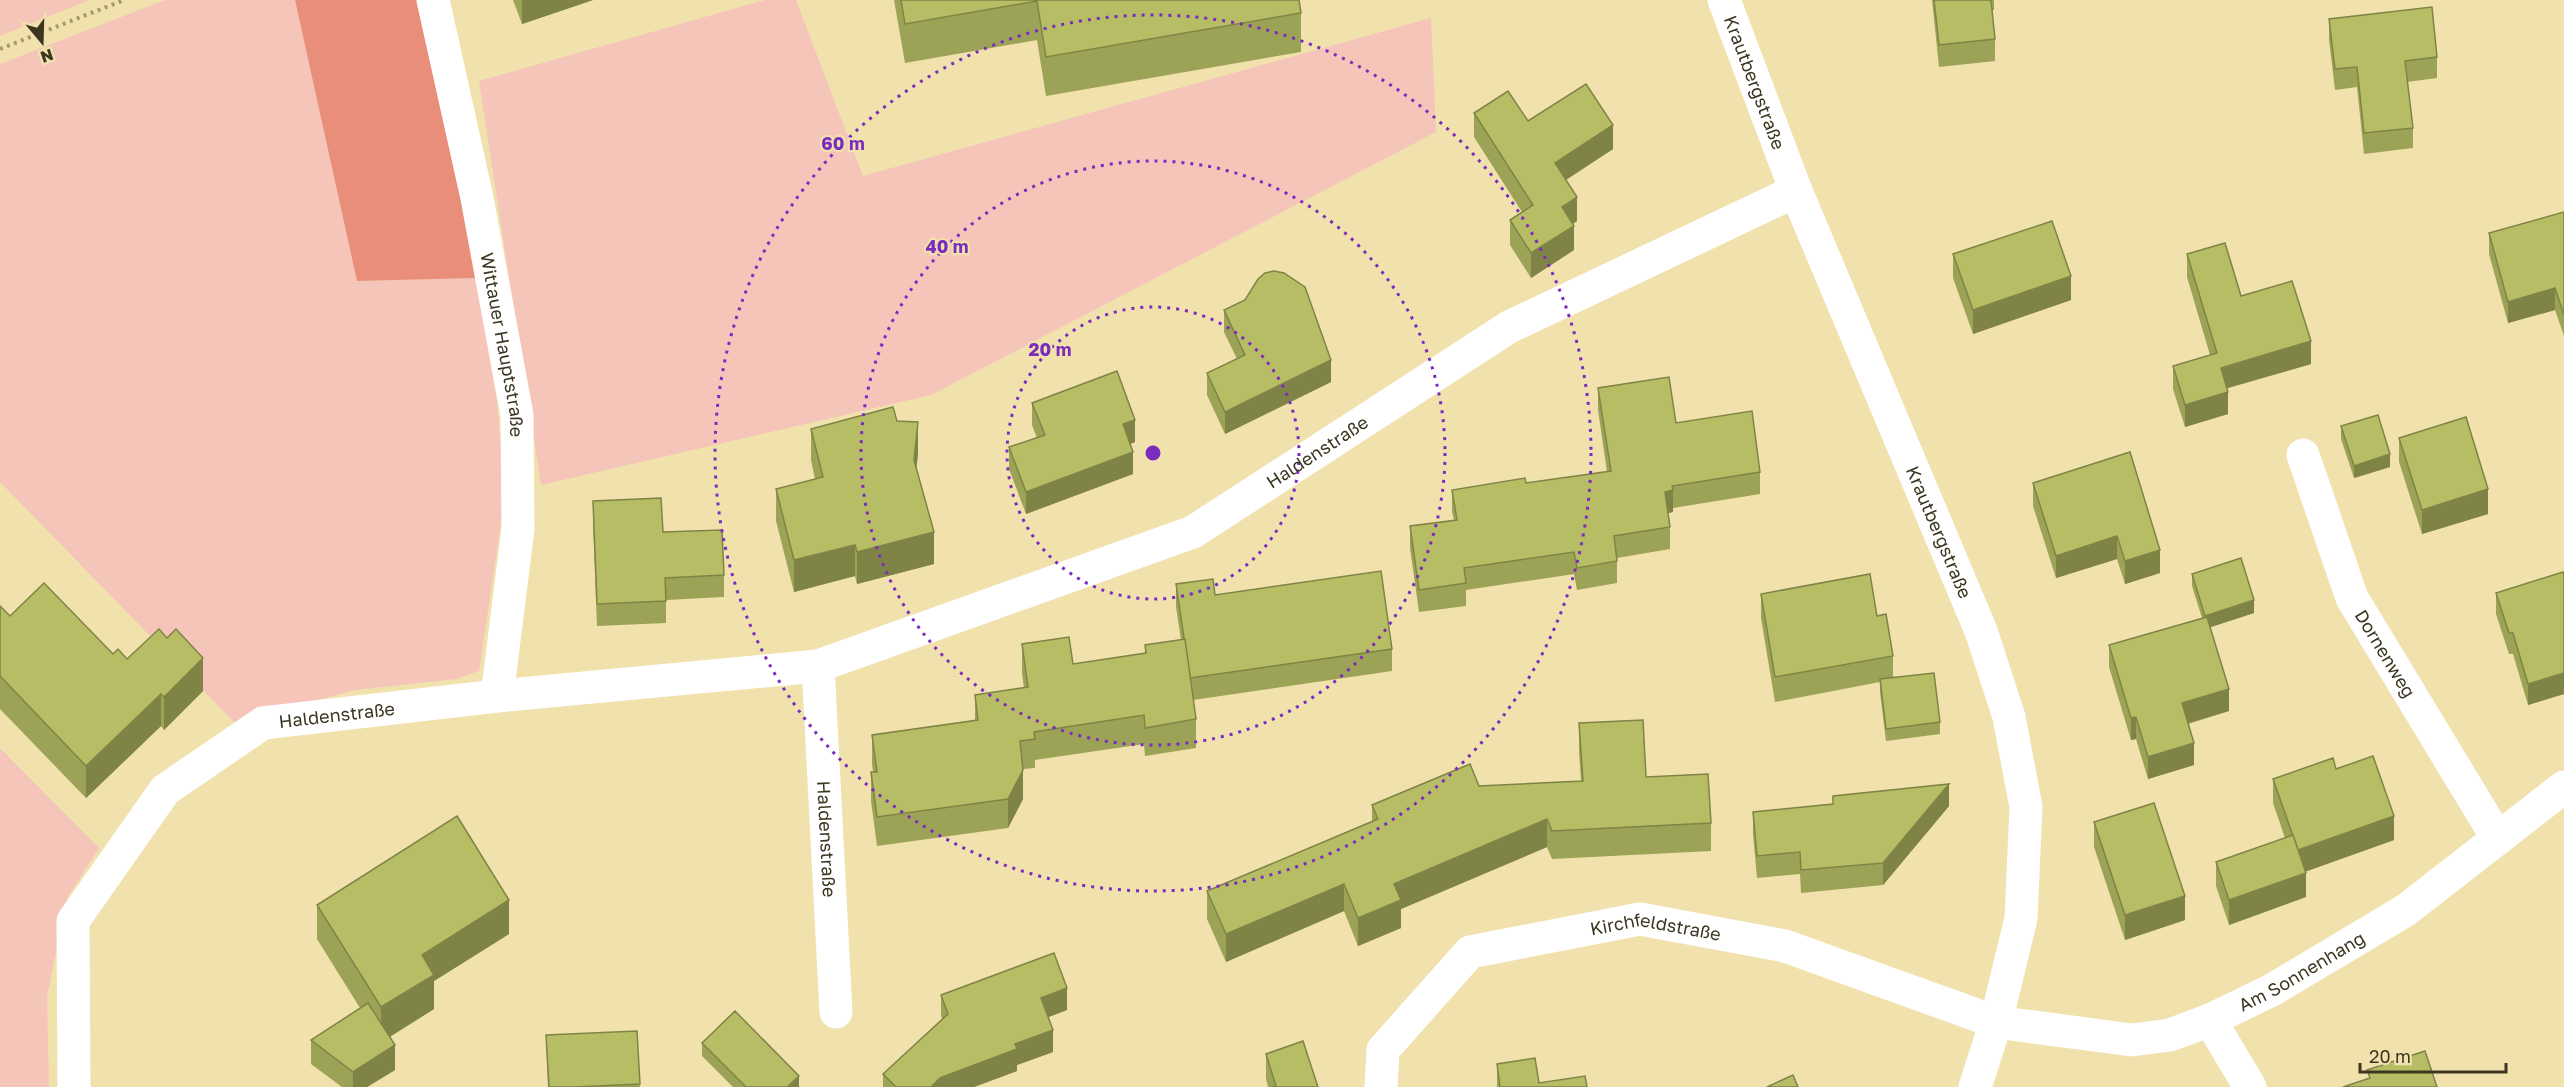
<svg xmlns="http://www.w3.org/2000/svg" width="2564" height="1087" viewBox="0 0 2564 1087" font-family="'Golos Text',sans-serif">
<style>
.green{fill:#f5c5ba}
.forest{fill:#e88e7b}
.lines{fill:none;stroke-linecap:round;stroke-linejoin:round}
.path{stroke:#a59971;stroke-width:4;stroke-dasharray:3 4.5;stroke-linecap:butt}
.minor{stroke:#fff;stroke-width:33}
.wall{fill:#9da356}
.shaded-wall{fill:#7f8446}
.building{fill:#b6bd64;stroke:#7f8446;stroke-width:1.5}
.ring{fill:none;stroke:#7b2cbf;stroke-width:3;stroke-dasharray:3 6}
.labels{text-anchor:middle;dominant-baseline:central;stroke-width:4.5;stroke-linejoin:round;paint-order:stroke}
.street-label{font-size:18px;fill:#3c3621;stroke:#f1e1ac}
.centre{fill:#7b2cbf;stroke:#f1e1ac;stroke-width:3}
.ring-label{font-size:18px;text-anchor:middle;font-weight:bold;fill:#7b2cbf;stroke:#f1e1ac;stroke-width:4.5;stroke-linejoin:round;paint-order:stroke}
</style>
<rect width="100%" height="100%" fill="#f1e1ac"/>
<g class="green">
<polygon points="0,0 89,0 0,36"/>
<polygon points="165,0 295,0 357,281 477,278 497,402 505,496 479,671 456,679 355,690 235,723 0,482 0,64"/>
<polygon points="765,0 796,0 863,176 1431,18 1436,132 931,395 541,485 479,81"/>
<polygon points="0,748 99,848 67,898 47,996 49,1087 0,1087"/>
</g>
<polygon class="forest" points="295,0 424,0 477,278 357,281"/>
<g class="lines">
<polyline class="path" points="0,49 124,0"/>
<g class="minor">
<path id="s1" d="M 433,0 L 477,198 L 517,415 L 518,529 L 497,696"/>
<path id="s2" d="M 1724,0 L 1796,191 L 1981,631 L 2009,717 L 2026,807 L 2021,918 L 1996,1022 L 1975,1087"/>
<path id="s3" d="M 2303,455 L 2352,598 L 2498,839"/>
<path id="s4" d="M 818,666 L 1193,532 L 1509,327 L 1796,191"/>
<polyline points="2210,1020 2250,1087"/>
<path id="s5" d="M 74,1087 L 73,921 L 165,790 L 263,723 L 497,696 L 818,666 L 836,1012"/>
<path id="s6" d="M 1381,1087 L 1383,1050 L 1470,952 L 1640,919 L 1785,946 L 1996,1022 L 2132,1040 L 2170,1035 L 2210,1020 L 2272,990 L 2406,910 L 2564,787"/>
</g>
</g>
<g class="wall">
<polygon points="513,0 593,0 522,24"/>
<polygon points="894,0 1299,0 1301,13 1301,52 1046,96 1037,40 905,63"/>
<polygon points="1932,0 1994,0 1994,10 1992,10 1995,39 1995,61 1939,67"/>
<polygon points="2329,19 2437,57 2437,78 2407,82 2413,128 2413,148 2364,154 2357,87 2335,90 2329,40"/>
<polygon points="1474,113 1528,121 1613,149 1566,180 1577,221 1573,224 1574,250 1531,278 1510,245 1510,220 1522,212 1474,137"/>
<polygon points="2564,212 2564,336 2555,310 2508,323 2489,254 2489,233"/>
<polygon points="1953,254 2071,300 1973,334 1953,278"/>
<polygon points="2187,254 2241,296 2311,364 2227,388 2228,414 2185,427 2173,389 2173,366 2210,355 2187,277"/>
<polygon points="1224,310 1331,382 1225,434 1207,395 1207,373 1237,359 1224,332"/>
<polygon points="1598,388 1676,423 1760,472 1760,494 1673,508 1673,512 1668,513 1670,527 1670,549 1617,558 1617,583 1577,590 1574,574 1466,590 1466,606 1419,612 1410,548 1410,526 1454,520 1452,512 1452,490 1526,483 1607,472 1598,410"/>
<polygon points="1032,403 1135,442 1130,444 1133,474 1026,514 1009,469 1009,447 1037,438 1032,425"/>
<polygon points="897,421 918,454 916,467 934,564 857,584 855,576 794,592 776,521 776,489 815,479 811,460 811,429"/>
<polygon points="2341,426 2390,467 2354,478 2341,439"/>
<polygon points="2399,438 2488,514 2422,534 2399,462"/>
<polygon points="2130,452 2160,573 2125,584 2117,559 2056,578 2033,506 2033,483"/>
<polygon points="593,501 663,532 724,575 724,597 666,600 666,623 597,626 593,523"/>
<polygon points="2192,574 2254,613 2210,627 2229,711 2188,724 2194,765 2148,779 2136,739 2131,740 2109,667 2109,645 2202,618 2192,586"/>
<polygon points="2564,575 2564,694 2528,705 2513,654 2509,654 2496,614 2496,593"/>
<polygon points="1176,584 1392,649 1392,671 1193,700 1196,719 1196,748 1145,756 1144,744 1035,760 1035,768 1023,769 1023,799 1008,828 877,846 871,801 871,772 873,772 872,764 872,735 975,720 975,695 1024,688 1022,673 1022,644 1073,664 1145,654 1145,645 1181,640 1176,607"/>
<polygon points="1761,594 1877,616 1893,656 1893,678 1940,722 1940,734 1886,741 1880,692 1880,682 1775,702 1761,618"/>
<polygon points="0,606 10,616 113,654 127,659 203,691 164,730 161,726 86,798 0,709"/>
<polygon points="1579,723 1646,777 1711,823 1711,851 1552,859 1547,847 1401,909 1401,928 1358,946 1344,911 1226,962 1207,919 1207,891 1372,821 1372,805 1479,786 1581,781 1579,751"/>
<polygon points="2336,769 2394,840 2305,872 2306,897 2229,925 2216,886 2216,862 2285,838 2273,803 2273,779"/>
<polygon points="1833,796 1949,806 1883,885 1801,893 1800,874 1757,878 1753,834 1753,812 1833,805"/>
<polygon points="2094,822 2185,920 2125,940 2094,847"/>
<polygon points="317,905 509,934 434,981 434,1009 390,1037 395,1070 367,1087 342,1087 311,1064 311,1040 360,1008 317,939"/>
<polygon points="941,995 1067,1010 1048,1017 1053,1052 1017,1065 1017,1071 974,1087 883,1087 883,1074 942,1019 941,1016"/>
<polygon points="637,1031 640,1087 548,1087 546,1035"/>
<polygon points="702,1043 799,1087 733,1087 702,1056"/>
<polygon points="1266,1054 1318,1087 1268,1087 1266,1079"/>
<polygon points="1497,1064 1539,1083 1587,1087 1497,1087"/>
</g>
<g class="shaded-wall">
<polygon points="522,0 593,0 522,24"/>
<polygon points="1613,125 1613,149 1555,187 1555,163"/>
<polygon points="1577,197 1577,221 1562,231 1562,207"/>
<polygon points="1574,226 1574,250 1531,278 1531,253"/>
<polygon points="2071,276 2071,300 1973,334 1973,310"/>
<polygon points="2555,288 2555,310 2508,323 2508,302"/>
<polygon points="2311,341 2311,364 2221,390 2221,368"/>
<polygon points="1331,360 1331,382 1225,434 1225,412"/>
<polygon points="2228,392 2228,414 2185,427 2185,405"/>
<polygon points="1135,420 1135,442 1123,447 1123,424"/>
<polygon points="918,422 918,454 914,492 914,460"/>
<polygon points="1133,452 1133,474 1026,514 1026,492"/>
<polygon points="2390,454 2390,467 2354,478 2354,466"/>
<polygon points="2488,489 2488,514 2422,534 2422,510"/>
<polygon points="1673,490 1673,512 1665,514 1665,492"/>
<polygon points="934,532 934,564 857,584 857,552"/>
<polygon points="2117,536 2117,559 2056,578 2056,556"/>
<polygon points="855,545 855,576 794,592 794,560"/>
<polygon points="2160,550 2160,573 2125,584 2125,561"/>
<polygon points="2254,600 2254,613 2205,629 2205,616"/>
<polygon points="203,658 203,691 164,730 164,697"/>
<polygon points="2564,673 2564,694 2528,705 2528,684"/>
<polygon points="2229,689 2229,711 2182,725 2182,703"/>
<polygon points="161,694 161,726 86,798 86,766"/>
<polygon points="2136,717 2136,739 2131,740 2131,718"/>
<polygon points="2194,743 2194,765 2148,779 2148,757"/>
<polygon points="1023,770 1023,799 1008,828 1008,799"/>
<polygon points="1949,784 1949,806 1883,885 1883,863"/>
<polygon points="2394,816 2394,840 2298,874 2298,850"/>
<polygon points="1547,819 1547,847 1401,909 1401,928 1358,946 1358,918 1394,884"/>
<polygon points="2306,873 2306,897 2229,925 2229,900"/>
<polygon points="1344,884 1344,911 1226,962 1226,934"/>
<polygon points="2185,896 2185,920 2125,940 2125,915"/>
<polygon points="509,900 509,934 434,981 434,1009 381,1042 381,1007 422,955"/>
<polygon points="1067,988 1067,1010 1041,1020 1041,998"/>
<polygon points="1053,1030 1053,1052 1017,1065 1017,1071 974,1087 931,1087 940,1078 1015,1044"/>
<polygon points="395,1045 395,1070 367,1087 353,1087 353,1072"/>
<polygon points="799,1076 799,1087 787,1087"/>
</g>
<g class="building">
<polygon points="901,0 1299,0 1301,13 1046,57 1037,1 905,24"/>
<polygon points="1934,0 1991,0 1995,39 1939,45"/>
<polygon points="2432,7 2437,57 2405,61 2413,128 2364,133 2357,67 2335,69 2329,19"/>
<polygon points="1586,84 1613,125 1555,163 1577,197 1562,207 1574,226 1531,253 1510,220 1533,205 1474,113 1508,91 1528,121"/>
<polygon points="2564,212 2564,315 2555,288 2508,302 2489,233"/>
<polygon points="2052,221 2071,276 1973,310 1953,254"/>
<polygon points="2225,243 2241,296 2292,281 2311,341 2221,368 2228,392 2185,405 2173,366 2217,353 2187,254"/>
<polygon points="1274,271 1284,273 1305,287 1331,360 1225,412 1207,373 1245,355 1224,310 1245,300 1258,279 1265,273"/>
<polygon points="1117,371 1135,420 1123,424 1133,452 1026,492 1009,447 1045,435 1032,403"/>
<polygon points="1669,377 1676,423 1752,411 1760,472 1672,486 1673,490 1665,492 1670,527 1614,536 1617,561 1577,568 1574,552 1464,568 1466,583 1419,590 1410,526 1457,520 1452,490 1525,478 1526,483 1611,471 1598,388"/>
<polygon points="893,407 897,421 918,422 914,460 934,532 857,552 855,545 794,560 776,489 823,477 811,429"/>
<polygon points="2378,415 2390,454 2354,466 2341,426"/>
<polygon points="2466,417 2488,489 2422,510 2399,438"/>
<polygon points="2130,452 2160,550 2125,561 2117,536 2056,556 2033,483"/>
<polygon points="661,498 663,532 722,530 724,575 665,578 666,601 597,604 593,501"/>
<polygon points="2241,558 2254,600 2205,616 2192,574"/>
<polygon points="1381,571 1392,649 1190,678 1176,584 1213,579 1215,595"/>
<polygon points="2563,572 2564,575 2564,673 2528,684 2513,633 2509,633 2496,593"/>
<polygon points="1870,574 1877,616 1886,614 1893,656 1775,677 1761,594"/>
<polygon points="44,583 113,654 118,649 127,659 159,629 167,638 176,629 203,658 164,697 161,694 86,766 0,676 0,606 10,616"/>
<polygon points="2207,617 2229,689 2182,703 2194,743 2148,757 2136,717 2131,718 2109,645"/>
<polygon points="1069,637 1073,664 1146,653 1145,645 1185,639 1196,719 1145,728 1144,715 1034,732 1035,739 1020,741 1023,770 1008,799 877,817 871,772 877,772 872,735 978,720 975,695 1028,687 1022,644"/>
<polygon points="1934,673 1940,722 1886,729 1880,679"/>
<polygon points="1643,720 1646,777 1708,774 1711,823 1552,831 1547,819 1394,884 1401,900 1358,918 1344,884 1226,934 1207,891 1378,819 1372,805 1470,764 1479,786 1583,781 1579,723"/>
<polygon points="2373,756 2394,816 2298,850 2273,779 2333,758 2336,769"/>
<polygon points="1949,784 1883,863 1801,870 1800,852 1757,856 1753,812 1833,804 1833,796"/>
<polygon points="2154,803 2185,896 2125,915 2094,822"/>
<polygon points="457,816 509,900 422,955 434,975 381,1007 317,905"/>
<polygon points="2293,835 2306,873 2229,900 2216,862"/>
<polygon points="1054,953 1067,988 1041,998 1053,1030 1015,1044 1017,1049 940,1078 931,1087 896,1087 883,1074 948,1014 941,995"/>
<polygon points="368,1003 395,1045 353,1072 311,1040"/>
<polygon points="735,1011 799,1076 787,1087 746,1087 702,1043"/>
<polygon points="637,1031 640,1084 575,1087 549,1087 546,1035"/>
<polygon points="1303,1041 1318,1087 1273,1087 1276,1086 1266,1054"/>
<polygon points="2425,1051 2437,1087 2343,1087 2370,1078 2367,1070"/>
<polygon points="1535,1058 1539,1083 1585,1076 1587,1087 1500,1087 1497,1064"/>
<polygon points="1793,1075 1798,1087 1767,1087"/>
</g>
<g class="ring">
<circle cx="1153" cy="453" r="146"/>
<circle cx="1153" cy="453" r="292"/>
<circle cx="1153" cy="453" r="438"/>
</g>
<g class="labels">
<g class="street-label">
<text stroke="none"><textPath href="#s2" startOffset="88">Krautbergstraße</textPath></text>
<text stroke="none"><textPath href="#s1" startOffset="352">Wittauer Hauptstraße</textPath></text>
<text stroke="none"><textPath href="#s4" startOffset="546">Haldenstraße</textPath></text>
<text stroke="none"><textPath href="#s2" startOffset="574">Krautbergstraße</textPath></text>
<text stroke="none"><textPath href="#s3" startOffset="216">Dornenweg</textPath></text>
<text stroke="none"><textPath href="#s5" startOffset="519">Haldenstraße</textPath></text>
<text stroke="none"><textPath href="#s5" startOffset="1176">Haldenstraße</textPath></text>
<text stroke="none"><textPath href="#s6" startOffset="357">Kirchfeldstraße</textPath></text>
<text stroke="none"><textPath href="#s6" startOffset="1035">Am Sonnenhang</textPath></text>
</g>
</g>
<circle cx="1153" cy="453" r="9" class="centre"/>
<g class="ring-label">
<text x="843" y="150">60 m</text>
<text x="947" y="253">40 m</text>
<text x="1050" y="356">20 m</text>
</g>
<g transform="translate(42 42) rotate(161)" stroke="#f1e1ac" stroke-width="4.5" paint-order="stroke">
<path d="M0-4.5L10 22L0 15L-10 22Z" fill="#3c3621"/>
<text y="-9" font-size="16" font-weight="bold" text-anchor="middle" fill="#3c3621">N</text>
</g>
<path d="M2360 1063v9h146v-9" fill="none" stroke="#3c3621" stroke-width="3"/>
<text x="2369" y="1063" font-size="18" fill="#3c3621" stroke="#f1e1ac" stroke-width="4.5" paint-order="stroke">20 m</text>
</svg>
